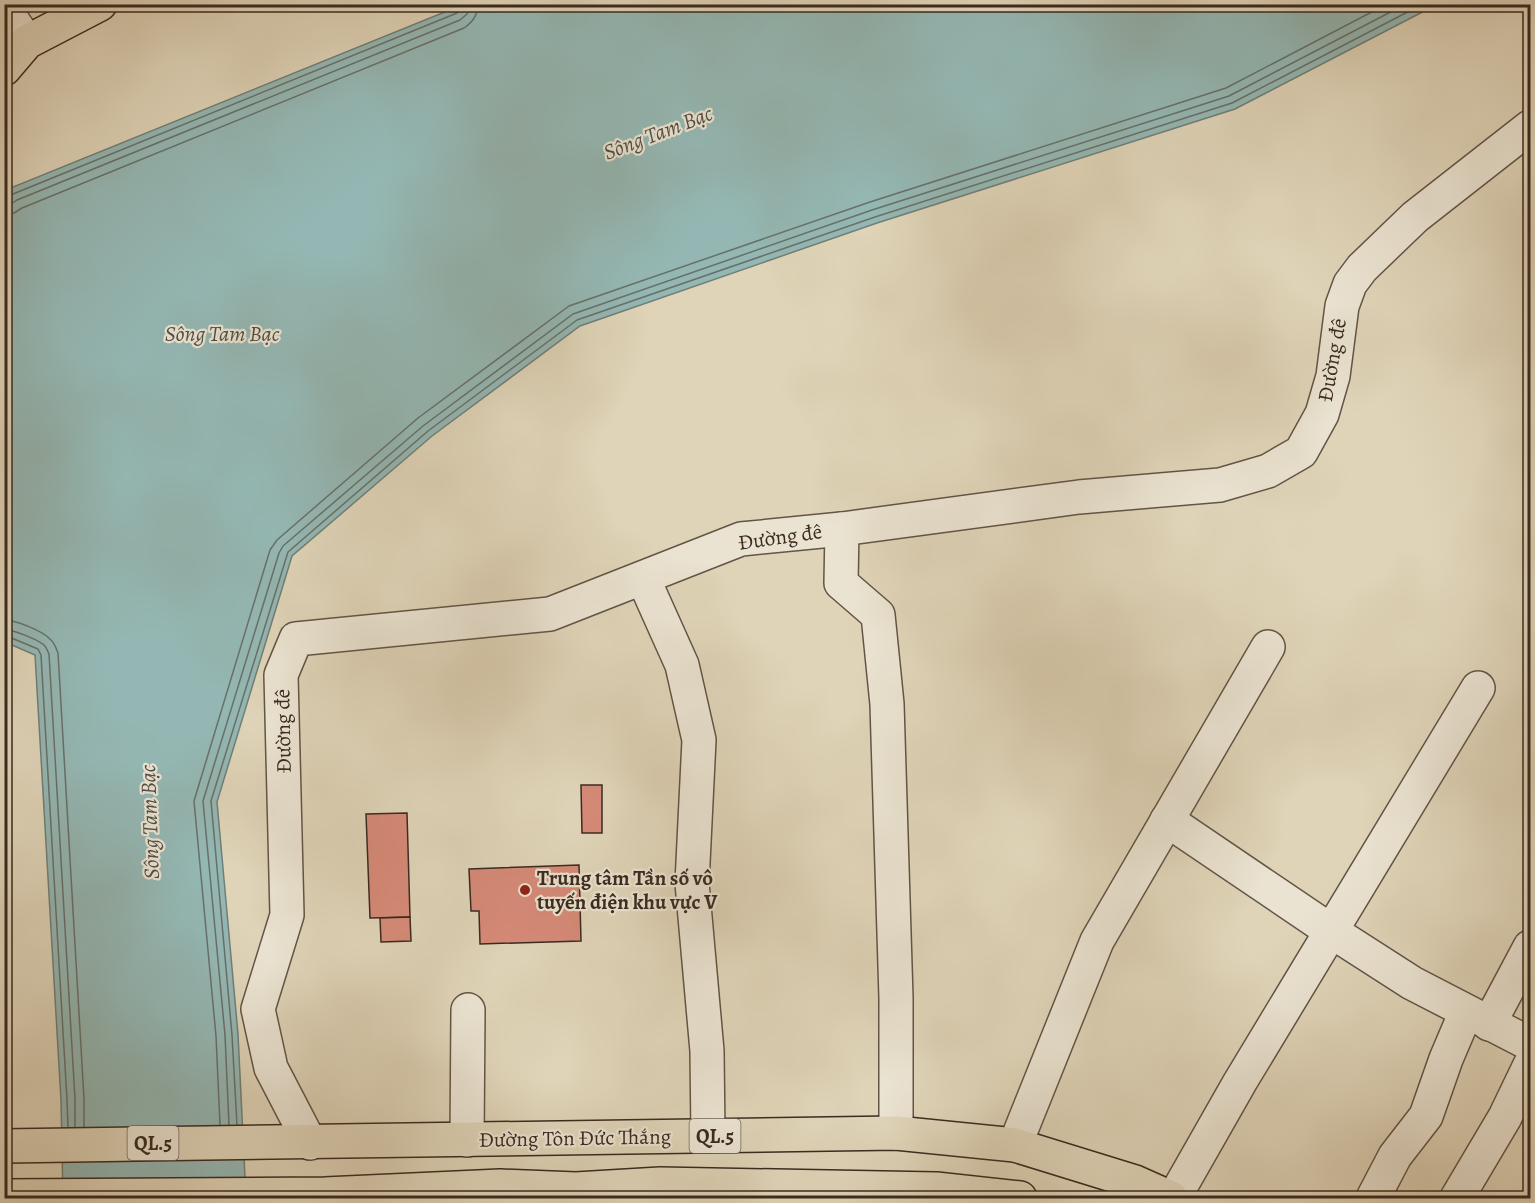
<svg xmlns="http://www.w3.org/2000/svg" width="1535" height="1203" viewBox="0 0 1535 1203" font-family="Alegreya,serif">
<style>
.water{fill:#94b7b3;stroke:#707f78;stroke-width:1.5}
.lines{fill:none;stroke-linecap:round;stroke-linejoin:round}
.shore{stroke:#67706a;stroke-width:1.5}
.building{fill:#d68a78;stroke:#3a2a20;stroke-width:1.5}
.minor-casing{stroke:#635446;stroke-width:36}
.major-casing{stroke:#3a2a20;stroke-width:36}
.highway-casing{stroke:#3a2a20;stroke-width:36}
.minor{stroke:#eae3d1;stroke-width:33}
.major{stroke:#dfd4b8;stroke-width:33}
.highway{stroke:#dfd4b8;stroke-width:33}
.poi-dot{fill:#8f2418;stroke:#eae3d1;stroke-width:2}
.labels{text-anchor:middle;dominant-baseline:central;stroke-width:4.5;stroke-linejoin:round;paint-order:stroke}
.shield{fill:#eae3d1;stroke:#6f6255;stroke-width:1.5}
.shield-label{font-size:20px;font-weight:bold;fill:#3a2a20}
.street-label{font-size:21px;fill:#3a2a20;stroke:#eae3d1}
.poi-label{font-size:21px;font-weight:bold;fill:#3a2a20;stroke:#eae3d1;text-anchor:start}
.water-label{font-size:22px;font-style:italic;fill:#504d45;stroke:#eae3d1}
</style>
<rect width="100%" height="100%" fill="#dfd4b8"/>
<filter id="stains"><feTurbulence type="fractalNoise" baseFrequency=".00333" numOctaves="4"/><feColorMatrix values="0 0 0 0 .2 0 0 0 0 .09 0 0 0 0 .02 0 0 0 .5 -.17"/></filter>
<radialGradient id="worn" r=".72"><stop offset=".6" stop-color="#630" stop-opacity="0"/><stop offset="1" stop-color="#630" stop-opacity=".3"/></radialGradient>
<polygon class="water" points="462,5 1436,5 1235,109 877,223 580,326 432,436 292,556 217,802 238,1034 246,1198 63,1198 61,1100 35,655 5,642 4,195 8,189"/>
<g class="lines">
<g class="shore">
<polyline points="4,198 9,197 13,194 457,13 461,9 461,4"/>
<polyline points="4,205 11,204 17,200 460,20 467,14 469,4"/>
<path d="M 4,214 L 14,213 L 22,208 L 464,28 C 473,22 478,15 478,4"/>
<path d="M 4,620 C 16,620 43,631 51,640 C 55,644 56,648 58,653 L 84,1099 L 84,1127"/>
<path d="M 4,629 C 13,630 37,639 44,645 C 47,648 47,650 49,654 L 75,1099 L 75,1127"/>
<polyline points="4,637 9,637 38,649 41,655 67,1100 68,1127"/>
<polyline points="220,1125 216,1036 194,801 270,550 277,540 418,418 569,306 870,202 1226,88 1387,4"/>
<polyline points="229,1125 225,1035 203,801 279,553 283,546 423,426 573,314 872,210 1229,96 1406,4"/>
<polyline points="237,1125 232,1035 211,801 288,552 428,431 577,320 875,217 1232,103 1423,4"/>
</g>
</g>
<g class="building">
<polygon points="581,785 602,785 602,833 582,833"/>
<polygon points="407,813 410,917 370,918 366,814"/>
<polygon points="579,865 581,941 480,944 479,911 471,911 469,869"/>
<polygon points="410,917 411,941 381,942 380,918"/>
</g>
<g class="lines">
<g class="minor-casing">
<g id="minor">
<polyline points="4,8 27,42"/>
<polyline points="842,529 841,583 878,615 887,704 896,998 896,1133"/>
<polyline points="643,578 682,665 699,740 692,883 707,1051 708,1136"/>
<polyline points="1167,820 1331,931 1412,983 1530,1044"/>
<polyline points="1489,1024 1530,947"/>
<polyline points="467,1140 468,1010"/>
<polyline points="310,1143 271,1068 258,1009 287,915 281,675 296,639 550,614 741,539 842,529 1079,497 1220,485 1268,471 1301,452 1322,414 1333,376 1342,306 1350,284 1362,268 1415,217 1530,127"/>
<polyline points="1015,1145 1097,941 1268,647"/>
<polyline points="1174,1198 1240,1082 1478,688"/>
<polyline points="1373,1198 1395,1156 1426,1116 1446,1059 1466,1012"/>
<polyline points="1457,1198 1505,1117 1530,1065"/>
</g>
</g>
<g class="major-casing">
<polyline id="major" points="4,69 27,42 100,4"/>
</g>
<g class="highway-casing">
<g id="highway">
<polyline points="4,1146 896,1133 1015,1145 1135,1182 1171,1198"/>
<polyline points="4,1196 325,1194 500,1186 576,1189 660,1184 936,1189 1020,1198"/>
</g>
</g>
<use href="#minor" class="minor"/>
<use href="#major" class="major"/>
<use href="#highway" class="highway"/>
</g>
<circle class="poi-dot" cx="525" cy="890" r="6"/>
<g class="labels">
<g class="shield">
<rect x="689.5" y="1119" width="51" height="34" rx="4.5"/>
<rect x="127.5" y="1126" width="51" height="34" rx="4.5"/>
</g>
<g class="shield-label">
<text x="715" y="1136">QL.5</text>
<text x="153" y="1143">QL.5</text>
</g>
<g class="street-label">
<text transform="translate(1332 360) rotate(-80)">Đường đê</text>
<text transform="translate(780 537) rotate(-8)">Đường đê</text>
<text transform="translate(283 731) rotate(-91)">Đường đê</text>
<text transform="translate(575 1138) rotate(-1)">Đường Tôn Đức Thắng</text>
</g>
<g class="poi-label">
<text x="537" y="878">Trung tâm Tần số vô<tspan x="537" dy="24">tuyến điện khu vực V</tspan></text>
</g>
<g class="water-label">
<text transform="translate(658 133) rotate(-21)">Sông Tam Bạc</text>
<text x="222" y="334">Sông Tam Bạc</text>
<text transform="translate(150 822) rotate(-92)">Sông Tam Bạc</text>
</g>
</g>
<rect width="1535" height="1203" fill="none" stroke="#dfd4b8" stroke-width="24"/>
<rect x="6" y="6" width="1523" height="1191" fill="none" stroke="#3a2a20" stroke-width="3"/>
<rect x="12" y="12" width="1511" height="1179" fill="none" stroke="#3a2a20" stroke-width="1.5"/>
<rect width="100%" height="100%" filter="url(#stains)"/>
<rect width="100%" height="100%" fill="url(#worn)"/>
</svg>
